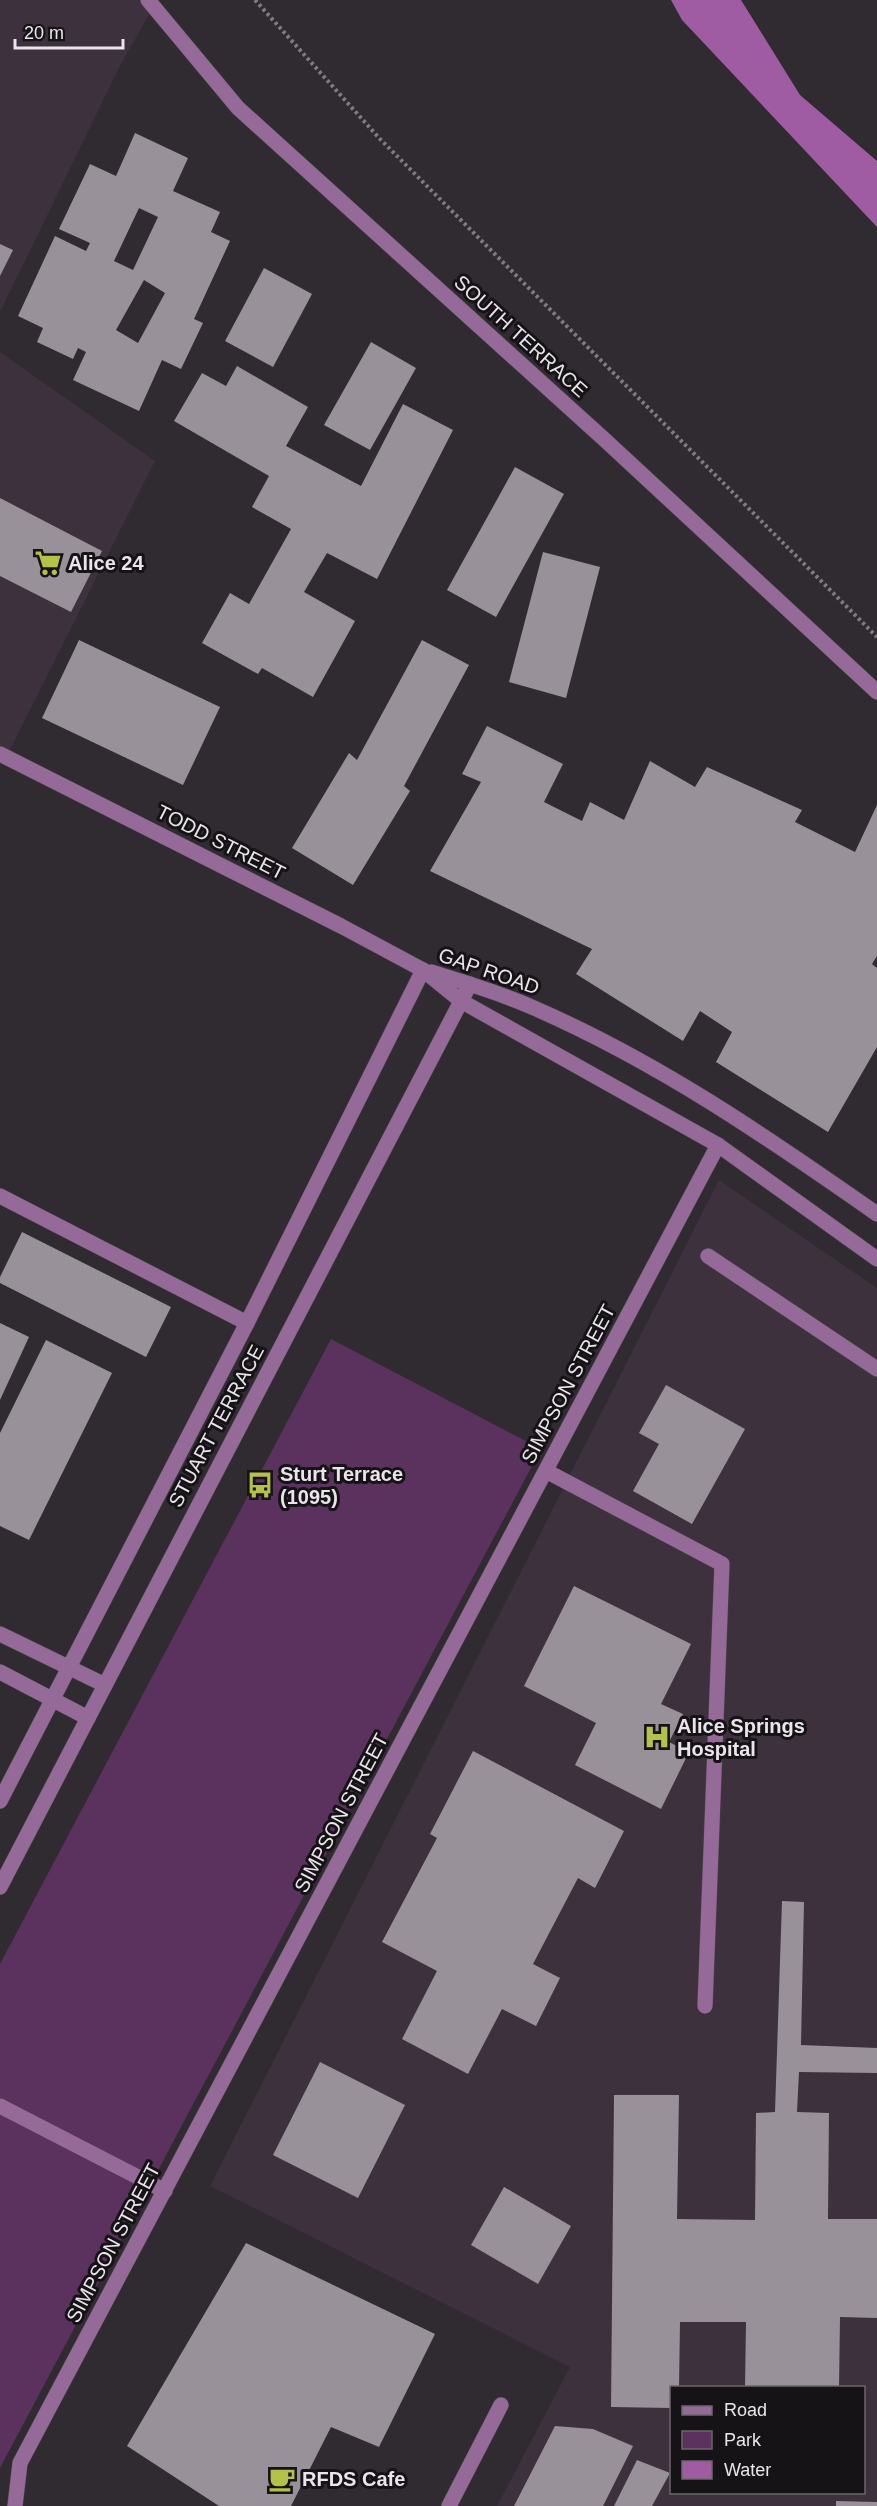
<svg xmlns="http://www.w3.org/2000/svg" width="877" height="2506" viewBox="0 0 877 2506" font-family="Helvetica,sans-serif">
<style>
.built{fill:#3c313c;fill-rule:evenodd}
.green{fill:#5b315e}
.water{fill:#a05ca3}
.building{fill:#99919a;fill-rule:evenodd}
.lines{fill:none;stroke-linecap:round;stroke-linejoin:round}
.minor-casing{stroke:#4e484f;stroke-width:16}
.path{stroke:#817b81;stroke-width:4;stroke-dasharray:3 3;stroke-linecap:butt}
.minor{stroke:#966a98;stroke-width:15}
.labels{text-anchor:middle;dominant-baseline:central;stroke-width:6;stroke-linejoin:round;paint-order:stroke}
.street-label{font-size:20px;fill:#eae5ea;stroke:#161317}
.poi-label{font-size:20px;font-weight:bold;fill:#eae5ea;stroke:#161317;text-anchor:start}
</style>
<rect width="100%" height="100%" fill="#302a31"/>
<g class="built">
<polygon points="0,0 148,0 154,6 120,66 0,312"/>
<polygon points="0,352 155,461 6,758 0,754"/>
<path d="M 719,1180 L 877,1288 L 877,2506 L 497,2506 L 570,2367 L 210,2186 ZM 672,2388 L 864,2388 L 864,2492 L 672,2492 Z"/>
</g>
<polygon class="green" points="331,1339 541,1449 0,2468 0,1964"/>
<polygon class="water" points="671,0 741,0 800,95 877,161 877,227 682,20"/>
<g class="building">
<path d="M 135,133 L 188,158 L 173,191 L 220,212 L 211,232 L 230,241 L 194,319 L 203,323 L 181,369 L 162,360 L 139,411 L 73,380 L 86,352 L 78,348 L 73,359 L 37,342 L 43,328 L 18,316 L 55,236 L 86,251 L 90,243 L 59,229 L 90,164 L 116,176 ZM 139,208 L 158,217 L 133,270 L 114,261 ZM 144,280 L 165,293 L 138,343 L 116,330 Z"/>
<polygon points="0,244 13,250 0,276"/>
<polygon points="264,268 312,294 273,367 225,341"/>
<polygon points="371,342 416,368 370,450 324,425"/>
<polygon points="237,366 308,407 286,446 361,486 403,404 453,430 377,579 327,553 304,592 355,621 313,697 262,668 258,674 202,643 230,593 249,604 291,529 252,507 269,476 174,421 202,373 226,386"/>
<polygon points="515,467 564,494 496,617 447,590"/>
<polygon points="0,498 102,551 71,612 0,576"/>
<polygon points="543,552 600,567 566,698 509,682"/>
<polygon points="79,640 220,707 183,785 42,718"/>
<polygon points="422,640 469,665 404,786 410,791 353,885 292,848 349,753 357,760"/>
<polygon points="487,726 563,764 544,802 582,821 590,802 624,820 650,761 695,787 707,767 802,810 795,822 855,852 877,805 877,956 872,964 877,968 877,1047 828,1132 716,1062 732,1032 700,1011 683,1041 576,974 592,949 430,871 481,782 462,774"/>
<polygon points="22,1232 171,1307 146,1357 0,1283 0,1277"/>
<polygon points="0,1323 29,1337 0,1400"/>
<polygon points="46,1340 112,1373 29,1540 0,1526 0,1433"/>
<polygon points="666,1385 745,1429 692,1524 633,1491 659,1444 639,1433"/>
<polygon points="574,1586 691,1644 661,1704 683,1714 669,1742 689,1752 661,1809 575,1765 596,1723 524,1686"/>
<polygon points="473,1751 624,1831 595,1888 578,1878 533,1964 560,1978 536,2026 502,2009 468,2074 402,2039 437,1971 382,1942 437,1838 430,1834"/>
<polygon points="782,1901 804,1902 801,2045 877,2048 877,2073 799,2072 797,2112 829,2113 828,2219 877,2219 877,2318 840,2317 839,2388 745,2388 746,2322 680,2322 679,2388 672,2388 672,2408 611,2407 614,2095 679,2095 677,2219 755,2220 756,2113 775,2112"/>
<polygon points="320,2062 405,2105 358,2198 273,2155"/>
<polygon points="504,2187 571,2226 538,2284 471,2245"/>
<polygon points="246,2243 435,2334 379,2447 331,2427 291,2506 219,2506 127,2446"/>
<polygon points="555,2426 593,2429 633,2446 603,2506 514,2506"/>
<polygon points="637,2460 670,2473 652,2506 614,2506"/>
<polygon points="836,2501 877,2502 877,2506 836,2506"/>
</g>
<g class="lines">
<g class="minor-casing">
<g id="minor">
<polyline points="148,0 238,108 605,440 877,692"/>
<polyline points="0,754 341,926 423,970 461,1001 718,1145 877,1259"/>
<path d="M 431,972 C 466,983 501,993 534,1008 C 658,1062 767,1137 877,1214"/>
<polyline points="0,1196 247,1323"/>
<polyline points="708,1256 877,1369"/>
<polyline points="546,1471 722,1564 705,2006"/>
<polyline points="0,1634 105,1685"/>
<polyline points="0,1672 88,1718"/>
<polyline points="0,1801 247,1323 423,970"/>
<polyline points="0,1887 470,984"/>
<polyline points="0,2106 165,2191"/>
<polyline points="15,2506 20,2463 718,1145"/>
<polyline points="449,2506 501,2405"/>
</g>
</g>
<polyline class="path" points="255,0 380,139 877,637"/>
<use href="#minor" class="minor"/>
</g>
<defs>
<g id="supermarket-bare" transform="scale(2.07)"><path d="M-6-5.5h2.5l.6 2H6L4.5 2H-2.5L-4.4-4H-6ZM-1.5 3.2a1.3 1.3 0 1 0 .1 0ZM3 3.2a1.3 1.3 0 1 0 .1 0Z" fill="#b5c24a" stroke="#161317" stroke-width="2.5" paint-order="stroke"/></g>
<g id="bus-bare" transform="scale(2.07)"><path d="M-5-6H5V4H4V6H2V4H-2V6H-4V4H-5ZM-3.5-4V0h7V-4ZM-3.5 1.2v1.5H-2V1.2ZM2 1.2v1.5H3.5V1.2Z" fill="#b5c24a" stroke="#161317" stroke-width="2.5" paint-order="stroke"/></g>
<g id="hospital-bare" transform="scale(2.07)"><path d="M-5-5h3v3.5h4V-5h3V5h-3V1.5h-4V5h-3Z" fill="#b5c24a" stroke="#161317" stroke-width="2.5" paint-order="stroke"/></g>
<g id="cafe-bare" transform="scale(2.07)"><path d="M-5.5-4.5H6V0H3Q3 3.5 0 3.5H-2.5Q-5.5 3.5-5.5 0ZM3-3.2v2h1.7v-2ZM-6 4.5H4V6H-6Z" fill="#b5c24a" stroke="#161317" stroke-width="2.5" paint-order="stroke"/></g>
</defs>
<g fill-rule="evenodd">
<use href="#supermarket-bare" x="48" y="563"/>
<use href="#bus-bare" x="260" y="1485"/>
<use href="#hospital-bare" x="657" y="1737"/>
<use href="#cafe-bare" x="282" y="2479"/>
</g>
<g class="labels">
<g class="street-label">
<text transform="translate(521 336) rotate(42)">SOUTH TERRACE</text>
<text transform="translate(221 842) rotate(27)">TODD STREET</text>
<text transform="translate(489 971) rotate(19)">GAP ROAD</text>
<text transform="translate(568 1384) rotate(-62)">SIMPSON STREET</text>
<text transform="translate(216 1426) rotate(-62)">STUART TERRACE</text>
<text transform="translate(341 1813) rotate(-62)">SIMPSON STREET</text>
<text transform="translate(113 2243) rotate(-62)">SIMPSON STREET</text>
</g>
<g class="poi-label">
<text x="68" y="563">Alice 24</text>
<text x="280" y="1474">Sturt Terrace<tspan x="280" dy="23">(1095)</tspan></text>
<text x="677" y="1726">Alice Springs<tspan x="677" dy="23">Hospital</tspan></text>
<text x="302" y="2479">RFDS Cafe</text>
</g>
</g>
<rect x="670" y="2386" width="195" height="108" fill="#161317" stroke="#6b676b" stroke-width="1.5"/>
<rect x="682" y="2406" width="30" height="9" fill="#966a98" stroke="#6b676b" stroke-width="1.5"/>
<text x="724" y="2416" font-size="18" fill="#eae5ea">Road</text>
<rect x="682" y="2431" width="30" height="18" fill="#5b315e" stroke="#6b676b" stroke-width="1.5"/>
<text x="724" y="2446" font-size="18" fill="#eae5ea">Park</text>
<rect x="682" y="2461" width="30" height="18" fill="#a05ca3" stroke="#6b676b" stroke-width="1.5"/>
<text x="724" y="2476" font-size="18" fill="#eae5ea">Water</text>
<path d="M15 39v9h108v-9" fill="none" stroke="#eae5ea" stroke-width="3"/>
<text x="24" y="39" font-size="18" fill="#eae5ea" stroke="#161317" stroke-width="4.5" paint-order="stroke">20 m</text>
</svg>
